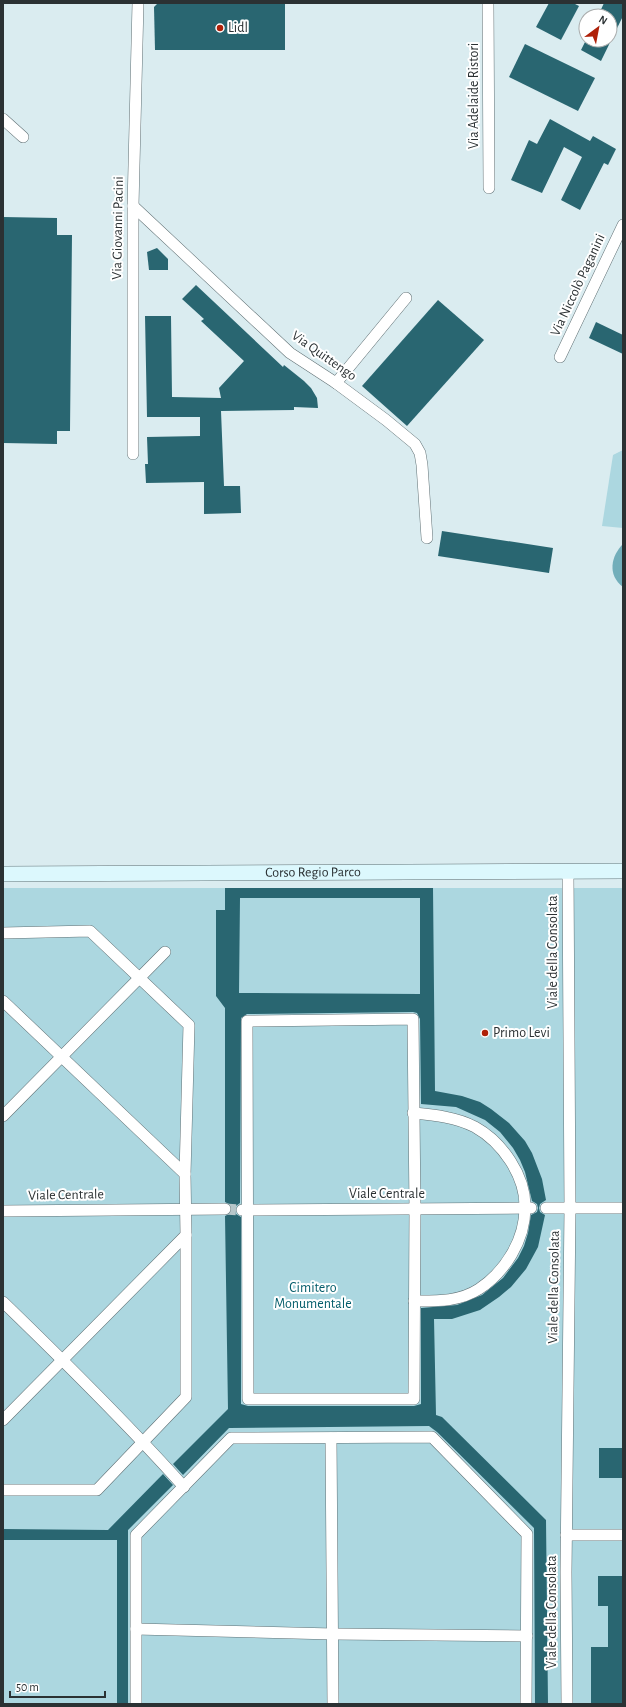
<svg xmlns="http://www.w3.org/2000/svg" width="626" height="1707" viewBox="0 0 626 1707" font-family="'Alegreya Sans',sans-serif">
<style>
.green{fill:#acd7e0}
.forest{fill:#72aeba}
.building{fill:#296671;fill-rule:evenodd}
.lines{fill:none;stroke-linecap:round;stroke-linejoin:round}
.street-tunnel{stroke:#b7c7ca;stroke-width:11;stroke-dasharray:11 5.5;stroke-linecap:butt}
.street-casing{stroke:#617175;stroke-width:12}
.secondary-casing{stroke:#617175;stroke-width:16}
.street{stroke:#fff;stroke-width:11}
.secondary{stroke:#dcf8fd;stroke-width:15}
.poi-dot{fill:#af210a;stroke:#fff;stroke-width:1.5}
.labels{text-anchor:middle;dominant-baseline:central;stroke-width:4;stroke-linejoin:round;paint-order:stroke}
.poi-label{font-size:14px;fill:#2b3133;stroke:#fff;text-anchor:start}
.street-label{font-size:14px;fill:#2b3133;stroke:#fff}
.park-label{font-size:14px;fill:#045d6b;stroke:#fff}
</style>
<rect width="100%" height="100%" fill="#daecf0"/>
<g class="green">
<polygon points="623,450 623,528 602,526 613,455"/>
<rect x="3" y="888" width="620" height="816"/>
</g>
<path class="forest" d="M 623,544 L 623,587 C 607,575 611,556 623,544 Z"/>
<g class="building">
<polygon points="158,3 285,3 285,50 155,50 154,7"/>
<polygon points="549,3 573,3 579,6 561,40 536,27"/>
<polygon points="604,3 623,3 623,16 601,61 581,50 586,40 610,40 610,16 598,16"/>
<polygon points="525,44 595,78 578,111 509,77"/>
<polygon points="550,119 590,141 593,136 616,149 608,165 604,163 580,210 561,200 582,157 564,147 542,193 511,180 529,140 537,144"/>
<polygon points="3,217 57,218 57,235 72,235 70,431 57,431 57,444 3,443"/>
<polygon points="157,248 168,259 168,270 149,270 147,252"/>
<polygon points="196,285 283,367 284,365 304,381 311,388 317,398 318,408 294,407 294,410 221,411 224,486 240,486 241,513 204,514 204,482 146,483 145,464 148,464 147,437 200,436 200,417 147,417 145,316 171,316 172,397 221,398 219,388 244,361 201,321 204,319 182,299"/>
<polygon points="438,300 484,340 407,426 362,386"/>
<polygon points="596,322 623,335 623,354 589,338"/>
<polygon points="442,531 553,548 549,573 438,556"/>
<path d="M 225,888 L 433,888 L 435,1091 L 462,1096 L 480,1102 L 491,1109 L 509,1123 L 525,1141 L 532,1153 L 542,1179 L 546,1200 L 540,1204 L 539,1208 L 540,1212 L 545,1215 L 538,1247 L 526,1269 L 511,1287 L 499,1297 L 480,1310 L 452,1319 L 434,1319 L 436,1415 L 442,1417 L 546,1520 L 548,1704 L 535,1704 L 534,1528 L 437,1432 L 429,1426 L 229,1428 L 183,1475 L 173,1464 L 228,1409 L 225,1216 L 231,1213 L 232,1209 L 231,1205 L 225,1202 L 225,1008 L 216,996 L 216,910 L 225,910 ZM 240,898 L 420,898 L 420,994 L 239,993 ZM 413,1012 L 417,1013 L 420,1019 L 421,1104 L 456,1107 L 485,1120 L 500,1132 L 513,1148 L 520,1160 L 525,1172 L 532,1201 L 537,1204 L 538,1208 L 537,1212 L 531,1215 L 528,1233 L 524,1246 L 518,1258 L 503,1278 L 482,1295 L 457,1305 L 421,1308 L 421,1404 L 414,1406 L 248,1406 L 241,1404 L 241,1217 L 236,1214 L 235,1210 L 236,1206 L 240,1203 L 241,1018 L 247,1014 Z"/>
<rect x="599" y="1448" width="24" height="30"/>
<polygon points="163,1474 173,1485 128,1530 128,1704 117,1704 117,1540 3,1540 3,1529 108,1530"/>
<polygon points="598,1576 623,1576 623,1704 591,1704 591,1647 608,1647 608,1606 598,1606"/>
</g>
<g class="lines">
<polyline class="street-tunnel" points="225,1209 242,1210"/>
<g class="street-casing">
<g id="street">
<polyline points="488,3 489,188"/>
<polyline points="3,119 23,137"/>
<polyline points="133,206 290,353 336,383 386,420 415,444 420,453 422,465 427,538"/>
<polyline points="560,357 623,225"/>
<polyline points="336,383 406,298"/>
<polyline points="133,454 133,206 138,3"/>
<polyline points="3,933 90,931 189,1025 185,1174"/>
<polyline points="3,1001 185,1174 186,1235 3,1420"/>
<polygon points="413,1019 415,1209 414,1399 248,1399 247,1021"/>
<path d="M 413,1113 C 434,1115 456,1117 475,1127 C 502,1142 526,1176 525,1208 C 525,1240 505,1272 479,1289 C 459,1302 436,1301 414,1301"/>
<polyline points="3,1116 165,952"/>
<polyline points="546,1208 623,1208"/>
<polyline points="242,1210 531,1208"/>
<polyline points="3,1211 225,1209"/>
<path d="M 3,1302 C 65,1362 126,1422 184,1487"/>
<polyline points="331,1438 333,1704"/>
<polyline points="3,1490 97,1490 186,1397 186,1235"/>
<polyline points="566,1535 623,1535"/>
<polyline points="136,1629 333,1634 527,1636"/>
<polyline points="136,1704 136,1535 231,1438 432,1437 527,1534 526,1704"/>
<polyline points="567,1704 566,1572 570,1209 568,871"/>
</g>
</g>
<g class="secondary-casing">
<g id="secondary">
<path id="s1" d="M 3,874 L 623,871"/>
</g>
</g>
<use href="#street" class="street"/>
<use href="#secondary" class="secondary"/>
</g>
<g class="poi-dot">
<circle cx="220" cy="28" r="4"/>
<circle cx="485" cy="1033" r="4"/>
</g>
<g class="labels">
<g class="poi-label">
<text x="228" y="28">Lidl</text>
<text x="493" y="1033">Primo Levi</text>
</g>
<g class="street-label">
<text transform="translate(474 96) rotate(-90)">Via Adelaide Ristori</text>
<text transform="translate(118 228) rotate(-89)">Via Giovanni Pacini</text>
<text transform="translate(578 285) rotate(-65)">Via Niccolò Paganini</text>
<text transform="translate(324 356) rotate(35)">Via Quittengo</text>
<text stroke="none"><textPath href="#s1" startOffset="310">Corso Regio Parco</textPath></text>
<text transform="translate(553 952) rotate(-90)">Viale della Consolata</text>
<text x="387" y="1194">Viale Centrale</text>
<text transform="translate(66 1195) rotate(-1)">Viale Centrale</text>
<text transform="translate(554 1287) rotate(-89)">Viale della Consolata</text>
<text transform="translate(552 1612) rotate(-90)">Viale della Consolata</text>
</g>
<g class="park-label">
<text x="313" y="1288">Cimitero<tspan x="313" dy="16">Monumentale</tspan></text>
</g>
</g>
<rect width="626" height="1707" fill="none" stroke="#2b3133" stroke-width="8"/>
<g transform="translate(598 28) rotate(32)"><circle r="19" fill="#ffffff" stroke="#aaadad"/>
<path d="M0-3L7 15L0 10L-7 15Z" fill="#af210a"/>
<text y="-6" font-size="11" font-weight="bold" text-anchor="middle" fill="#2b3133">N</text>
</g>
<path d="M10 1691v6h95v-6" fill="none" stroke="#2b3133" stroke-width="2"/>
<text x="16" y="1691" font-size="12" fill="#2b3133" stroke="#ffffff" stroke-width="3" paint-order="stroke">50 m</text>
</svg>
